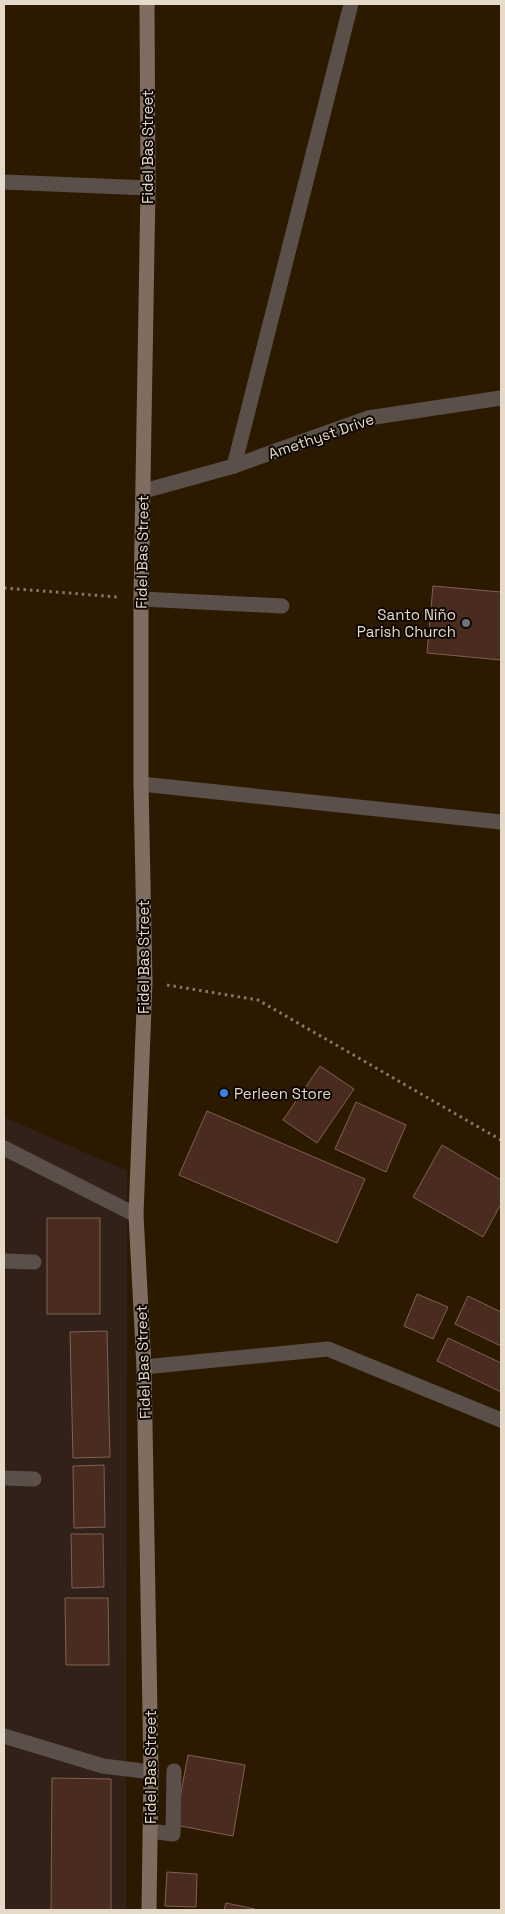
<svg xmlns="http://www.w3.org/2000/svg" width="505" height="1914" viewBox="0 0 505 1914" font-family="'Space Grotesk',sans-serif">
<style>
.commercial{fill:#312119}
.building{fill:#4a2b20;stroke:#826053}
.lines{fill:none;stroke-linecap:round;stroke-linejoin:round}
.path{stroke:#887964;stroke-width:3;stroke-dasharray:2.5 4;stroke-linecap:butt}
.lane{stroke:#5b5049;stroke-width:15}
.street{stroke:#5b5049;stroke-width:15}
.secondary{stroke:#7e6d60;stroke-width:15}
.worship-dot{fill:#6b7280;stroke:#0e0701;stroke-width:2}
.shop-dot{fill:#3f7fe0;stroke:#0e0701;stroke-width:2}
.labels{text-anchor:middle;dominant-baseline:central;stroke-width:4;stroke-linejoin:round;paint-order:stroke}
.street-label{font-size:15px;fill:#e5d9c9;stroke:#0e0701}
.poi-label{font-size:15px;fill:#e5d9c9;stroke:#0e0701;text-anchor:end}
</style>
<rect width="100%" height="100%" fill="#2c1a00"/>
<polygon class="commercial" points="4,1117 127,1171 126,1910 4,1910"/>
<g class="building">
<polygon points="433,586 501,592 501,660 427,653"/>
<polygon points="320,1066 354,1089 317,1143 283,1120"/>
<polygon points="356,1102 406,1125 386,1172 335,1149"/>
<polygon points="207,1111 365,1179 337,1243 179,1175"/>
<polygon points="442,1145 501,1180 501,1204 483,1237 413,1197"/>
<rect x="47" y="1218" width="53" height="96"/>
<polygon points="417,1294 448,1307 433,1339 404,1326"/>
<polygon points="468,1296 501,1312 501,1346 455,1324"/>
<polygon points="107,1331 110,1457 73,1458 70,1332"/>
<polygon points="448,1338 501,1363 501,1392 437,1361"/>
<polygon points="104,1465 105,1527 74,1528 73,1466"/>
<polygon points="71,1534 103,1534 104,1587 72,1588"/>
<polygon points="65,1598 108,1598 109,1665 66,1665"/>
<polygon points="188,1755 245,1765 233,1836 175,1825"/>
<polygon points="52,1778 111,1779 111,1910 51,1910"/>
<polygon points="167,1872 197,1874 196,1907 165,1906"/>
<polygon points="226,1903 255,1909 255,1910 224,1910"/>
</g>
<g class="lines">
<g class="path">
<polyline points="4,588 118,597"/>
<polyline points="167,985 258,1000 501,1140"/>
</g>
<g class="lane">
<polyline points="4,182 148,188"/>
<polyline points="141,599 282,606"/>
<polyline points="4,1261 34,1262"/>
<polyline points="144,1367 328,1349 501,1420"/>
<polyline points="4,1478 34,1479"/>
<polyline points="4,1736 103,1766 151,1772"/>
<polyline points="150,1831 173,1834 174,1771"/>
</g>
<g class="street">
<polyline points="234,466 351,4"/>
<polyline points="144,491 234,466 368,418 501,398"/>
<polyline points="141,784 501,822"/>
<polyline points="4,1148 136,1215"/>
</g>
<polyline class="secondary" points="147,4 148,188 141,599 141,784 145,982 136,1215 144,1367 151,1772 149,1910"/>
</g>
<circle class="worship-dot" cx="466" cy="623" r="5"/>
<circle class="shop-dot" cx="224" cy="1093" r="5"/>
<g class="labels">
<g class="street-label">
<text transform="translate(147 147) rotate(-90)">Fidel Bas Street</text>
<text transform="translate(321 436) rotate(-19)">Amethyst Drive</text>
<text transform="translate(142 552) rotate(-89)">Fidel Bas Street</text>
<text transform="translate(143 957) rotate(-90)">Fidel Bas Street</text>
<text transform="translate(143 1362) rotate(-92)">Fidel Bas Street</text>
<text transform="translate(150 1767) rotate(-90)">Fidel Bas Street</text>
</g>
<g class="poi-label">
<text x="456" y="614">Santo Niño<tspan x="456" dy="17">Parish Church</tspan></text>
<text x="234" y="1093" text-anchor="start">Perleen Store</text>
</g>
</g>
<rect width="505" height="1914" fill="none" stroke="#e5d9c9" stroke-width="10"/>
</svg>
